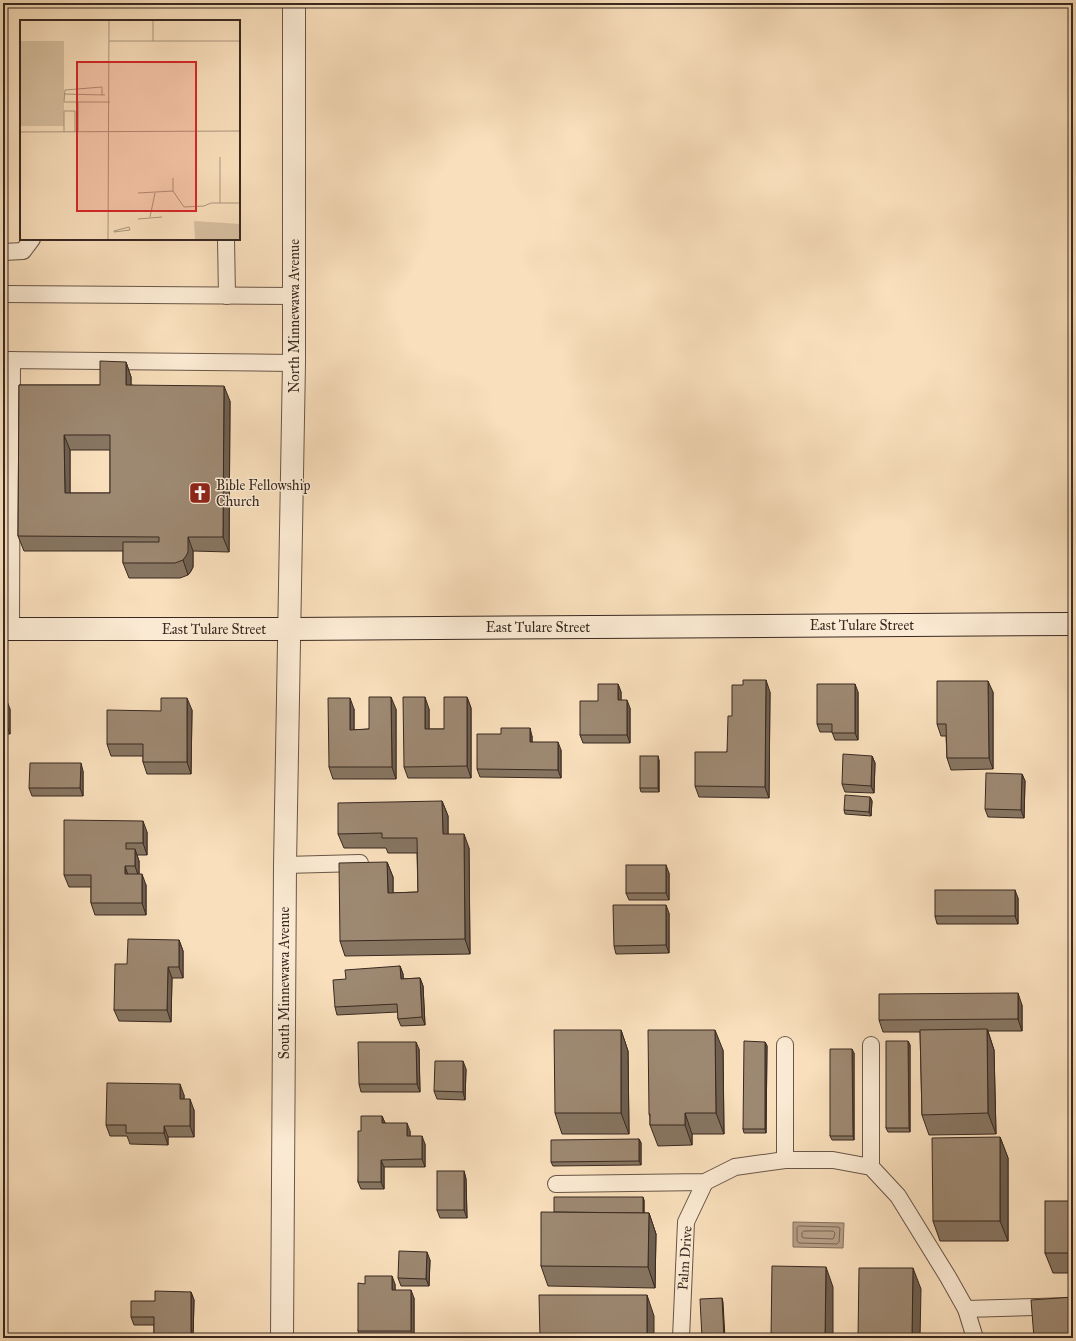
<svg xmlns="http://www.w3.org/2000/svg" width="1076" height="1341" viewBox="0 0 1076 1341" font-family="'IM FELL Great Primer',serif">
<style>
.water{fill:#b8a187;stroke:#85715e}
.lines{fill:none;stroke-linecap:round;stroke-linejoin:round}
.shore{stroke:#786554;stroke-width:1}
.lane-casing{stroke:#695647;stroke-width:18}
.street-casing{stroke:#695647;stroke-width:24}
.secondary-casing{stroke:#392920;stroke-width:24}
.lane{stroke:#fbead3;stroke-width:16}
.street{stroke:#fbead3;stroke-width:22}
.secondary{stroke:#fbead3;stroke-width:22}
.wall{fill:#877561;stroke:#392920;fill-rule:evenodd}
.shaded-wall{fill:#6e5f4f;stroke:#392920}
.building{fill:#9d8871;stroke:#392920;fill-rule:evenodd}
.labels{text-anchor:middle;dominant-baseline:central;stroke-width:3;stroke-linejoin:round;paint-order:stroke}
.street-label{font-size:14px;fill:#392920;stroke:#fbead3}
.poi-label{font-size:14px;fill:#392920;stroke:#fbead3;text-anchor:start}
.inset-road{fill:none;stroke:#ac967e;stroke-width:1}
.view{fill:#d62828;fill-opacity:0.15;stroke:#d62828;stroke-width:2}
.inset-edge{fill:none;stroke:#392920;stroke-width:2}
</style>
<rect width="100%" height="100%" fill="#f9dfbc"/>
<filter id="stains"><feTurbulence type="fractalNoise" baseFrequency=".005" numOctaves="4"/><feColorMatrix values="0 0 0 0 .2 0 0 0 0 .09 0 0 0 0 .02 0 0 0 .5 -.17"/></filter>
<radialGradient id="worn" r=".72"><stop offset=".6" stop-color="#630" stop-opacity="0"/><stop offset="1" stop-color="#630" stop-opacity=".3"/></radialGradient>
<polygon class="water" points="793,1222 844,1223 843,1248 793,1247"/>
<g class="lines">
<g class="shore">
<polygon points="799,1226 838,1227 840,1228 839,1242 837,1244 799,1243 797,1241 797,1228"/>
<polygon points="804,1231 833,1231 835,1233 834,1237 833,1239 804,1238 802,1237 802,1233"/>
</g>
<g class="lane-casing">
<g id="lane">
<polyline points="226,239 227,296"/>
<polyline points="3,252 23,251 32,239"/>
<polyline points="3,294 295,296"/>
<polyline points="3,360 294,363"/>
<polyline points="11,629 12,360"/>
<polyline points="285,865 360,863"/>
<polyline points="871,1045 871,1167"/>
<polyline points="785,1160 785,1045"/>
<polyline points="556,1184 705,1182 735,1167 785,1160 833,1160 871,1167 898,1196 948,1277 966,1309 1073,1306"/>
<polyline points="966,1309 975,1338"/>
<polyline points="681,1338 686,1222 705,1182"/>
</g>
</g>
<g class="street-casing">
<polyline id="street" points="282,1338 285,865 294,363 294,3"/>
</g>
<g class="secondary-casing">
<polyline id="secondary" points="3,629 290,629 1073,624"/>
</g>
<use href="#lane" class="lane"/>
<use href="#street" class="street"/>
<use href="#secondary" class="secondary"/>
</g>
<g class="wall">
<path d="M 126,362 L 131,377 L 131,385 L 230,401 L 229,552 L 193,551 L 193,567 L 191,571 L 188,575 L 180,578 L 129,578 L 123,563 L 123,551 L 24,551 L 18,536 L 19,385 L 100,385 ZM 70,450 L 110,450 L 110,493 L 70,493 Z"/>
<polygon points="618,684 621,692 621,700 630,708 630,743 583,743 580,735 598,701"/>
<polygon points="770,692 769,798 699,797 695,786 727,752 732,716"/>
<polygon points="858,692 858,740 835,740 832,732 820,732 817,724"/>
<polygon points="993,692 993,769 951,770 947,758 946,736 941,736 937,724"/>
<polygon points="467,697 471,708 471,778 408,778 404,767 429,709 429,729 444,729"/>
<polygon points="3,701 10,709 10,734 3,734"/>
<polygon points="354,709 354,730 369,729 396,709 396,779 333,779 329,767"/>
<polygon points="192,710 191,774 147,774 143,762 143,756 111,756 107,744 161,711"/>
<polygon points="532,736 532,742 561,750 561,778 480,777 477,769"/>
<polygon points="872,756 875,763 874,793 845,792 842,784"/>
<polygon points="659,760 659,792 641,792 640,788"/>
<polygon points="83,771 83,796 32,796 29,788"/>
<polygon points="1022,774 1025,781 1024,818 988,817 985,809"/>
<polygon points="870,797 872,801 871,816 845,814 844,810"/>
<polygon points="442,801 448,816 448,834 469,848 470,954 345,956 340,941 387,862 393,877 393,893 418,892 417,853 388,853 386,848 344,848 338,834"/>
<polygon points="147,832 147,855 137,855 139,861 139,874 146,885 146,915 95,915 91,903 91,887 69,887 64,875"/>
<polygon points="669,873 669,900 629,900 626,893"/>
<polygon points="1018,898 1018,924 937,924 935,916"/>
<polygon points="669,913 669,953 616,954 614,946"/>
<polygon points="179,940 183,951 183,978 172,978 171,1022 119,1021 114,1010 127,964"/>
<polygon points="400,966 403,974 403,979 420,978 423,986 425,1025 401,1026 398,1019 398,1012 337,1015 335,1007 346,979"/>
<polygon points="1022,1005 1022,1031 988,1031 994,1050 996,1134 929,1135 922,1115 920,1032 883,1032 879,1020"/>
<polygon points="621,1030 628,1051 629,1134 562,1134 555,1113"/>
<polygon points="908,1041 910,1045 910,1132 888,1132 886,1128"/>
<polygon points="765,1042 767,1046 766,1133 744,1133 743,1129"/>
<polygon points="419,1049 420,1092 361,1092 359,1084"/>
<polygon points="723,1050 724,1134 692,1134 692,1145 658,1146 650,1125 650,1117 649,1114"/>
<polygon points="854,1053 854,1140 832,1140 830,1136"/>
<polygon points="466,1069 465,1100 437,1099 434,1091"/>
<polygon points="184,1095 184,1099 194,1110 194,1137 168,1137 168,1145 130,1144 127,1136 110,1136 106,1125"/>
<polygon points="382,1116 385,1123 410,1131 410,1136 425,1144 425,1167 384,1167 384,1189 361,1189 358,1182 361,1131"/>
<polygon points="1000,1137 1008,1158 1008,1241 940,1241 933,1221"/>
<polygon points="639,1139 641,1143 641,1165 553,1166 551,1162"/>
<polygon points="464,1171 466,1179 467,1218 440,1218 437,1210"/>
<polygon points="644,1200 644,1213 649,1213 656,1234 655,1288 548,1286 541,1266 554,1212"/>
<polygon points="1073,1201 1073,1273 1053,1273 1045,1253"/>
<polygon points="430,1260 429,1286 401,1286 398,1278"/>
<polygon points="365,1284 395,1284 395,1290 414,1298 414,1338 360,1338 358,1331"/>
<polygon points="191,1292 194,1300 193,1338 154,1338 154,1325 134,1325 131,1317 155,1301"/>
</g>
<g class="shaded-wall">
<polygon points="126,362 131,377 131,400 126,385"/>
<polygon points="224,386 230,401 229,552 223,537"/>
<polygon points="64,435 70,450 70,507 65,493"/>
<polygon points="188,537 193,551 193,567 191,571 188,575 183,560"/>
<polygon points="766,680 770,692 769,798 765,787"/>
<polygon points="988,681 993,692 993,769 989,758"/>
<polygon points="618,684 621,692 621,708 618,700"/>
<polygon points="855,684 858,692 858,740 855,733"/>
<polygon points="391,697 396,709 396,779 392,767"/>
<polygon points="425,697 429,709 429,741 425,729"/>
<polygon points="467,697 471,708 471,778 467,766"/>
<polygon points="187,698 192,710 191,774 187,762"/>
<polygon points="350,698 354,709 354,741 350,730"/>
<polygon points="627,700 630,708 630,743 627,735"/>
<polygon points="7,701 10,709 10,734 7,726"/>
<polygon points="530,728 532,736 532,750 530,742"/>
<polygon points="558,742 561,750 561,778 558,770"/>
<polygon points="658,756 659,760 659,792 658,788"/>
<polygon points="872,756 875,763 874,793 871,786"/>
<polygon points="81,763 83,771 83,796 80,788"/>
<polygon points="1022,774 1025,781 1024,818 1021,810"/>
<polygon points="870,797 872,801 871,816 869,812"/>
<polygon points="442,801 448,816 448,849 443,834"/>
<polygon points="143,821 147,832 147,855 143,843"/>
<polygon points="464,834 469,848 470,954 465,939"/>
<polygon points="135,849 139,861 139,878 135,866"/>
<polygon points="387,862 393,877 393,907 388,893"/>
<polygon points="666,865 669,873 669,900 666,893"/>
<polygon points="125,866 129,878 125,874"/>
<polygon points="142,874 146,885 146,915 142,903"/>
<polygon points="1015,890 1018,898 1018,924 1015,916"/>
<polygon points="666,905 669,913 669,953 666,945"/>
<polygon points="179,940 183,951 183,978 179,967"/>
<polygon points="400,966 403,974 404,987 401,979"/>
<polygon points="168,967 172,978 171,1022 167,1010"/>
<polygon points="420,978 423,986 425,1025 422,1017"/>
<polygon points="1018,993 1022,1005 1022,1031 1018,1019"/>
<polygon points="987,1029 994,1050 996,1134 988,1113"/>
<polygon points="621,1030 628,1051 629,1134 621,1113"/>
<polygon points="715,1030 723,1050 724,1134 716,1113"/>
<polygon points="908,1041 910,1045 910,1132 909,1128"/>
<polygon points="416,1042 419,1049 420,1092 417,1084"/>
<polygon points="765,1042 767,1046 766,1133 765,1129"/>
<polygon points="852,1049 854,1053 854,1140 853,1136"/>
<polygon points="463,1061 466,1069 465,1100 463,1092"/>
<polygon points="180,1084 184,1095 184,1110 180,1099"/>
<polygon points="190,1099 194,1110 194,1137 190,1126"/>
<polygon points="685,1113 692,1134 692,1145 685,1125"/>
<polygon points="382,1116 385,1123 382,1123"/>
<polygon points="407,1123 410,1131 410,1144 407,1136"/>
<polygon points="164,1126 168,1137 168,1145 164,1133"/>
<polygon points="422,1136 425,1144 425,1167 422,1159"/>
<polygon points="1000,1137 1008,1158 1008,1241 1000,1221"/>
<polygon points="639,1139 641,1143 641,1165 639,1161"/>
<polygon points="381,1160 384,1167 384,1189 381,1182"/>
<polygon points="464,1171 466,1179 467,1218 464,1210"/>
<polygon points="643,1197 644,1200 644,1222 643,1218"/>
<polygon points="649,1213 656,1234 655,1288 648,1267"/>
<polygon points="427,1252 430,1260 429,1286 426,1279"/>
<polygon points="826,1267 833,1287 833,1338 825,1338"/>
<polygon points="913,1268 921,1289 920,1338 912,1338"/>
<polygon points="392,1276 395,1284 395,1298 392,1290"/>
<polygon points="411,1290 414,1298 414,1338 411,1331"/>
<polygon points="191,1292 194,1300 193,1338 191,1338"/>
<polygon points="647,1295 654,1316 654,1338 647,1338"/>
<polygon points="722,1298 723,1302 725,1338 724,1338"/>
</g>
<g class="building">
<path d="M 100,361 L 126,362 L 126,385 L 224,386 L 223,537 L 188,537 L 188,552 L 186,556 L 183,560 L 175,563 L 123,563 L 123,542 L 159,542 L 159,537 L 18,536 L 19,385 L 100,385 ZM 64,435 L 110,435 L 110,493 L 65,493 Z"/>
<polygon points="743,680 766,680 765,787 695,786 695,752 727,752 728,716 732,716 732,685 743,685"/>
<polygon points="937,681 988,681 989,758 947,758 946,724 937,724"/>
<polygon points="598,684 618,684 618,700 627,700 627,735 580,735 580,701 598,701"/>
<polygon points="817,684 855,684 855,733 832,733 832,724 817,724"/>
<polygon points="369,697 391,697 392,767 329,767 328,698 350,698 350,730 369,729"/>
<polygon points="403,697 425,697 425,729 444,729 444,697 467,697 467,766 404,767"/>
<polygon points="161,698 187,698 187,762 143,762 143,744 107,744 107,710 161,711"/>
<rect x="3" y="701" width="4" height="25"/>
<polygon points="501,728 530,728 530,742 558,742 558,770 477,769 477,734 501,734"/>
<polygon points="843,754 872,756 871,786 842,784"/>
<rect x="640" y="756" width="18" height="32"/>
<polygon points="30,763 81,763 80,788 29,788"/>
<polygon points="986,773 1022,774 1021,810 985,809"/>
<polygon points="845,795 870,797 869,812 844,810"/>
<polygon points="442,801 443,834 464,834 465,939 340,941 339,863 387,862 388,893 418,892 417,838 382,838 382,833 338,834 338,803"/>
<polygon points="64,820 143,821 143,843 126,843 126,849 135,849 135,866 125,866 125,874 142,874 142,903 91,903 91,875 64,875"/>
<rect x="626" y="865" width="40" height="28"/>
<rect x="935" y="890" width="80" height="26"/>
<polygon points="613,905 666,905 666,945 614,946"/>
<polygon points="128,939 179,940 179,967 168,967 167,1010 114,1010 115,964 127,964"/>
<polygon points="400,966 401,979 420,978 422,1017 398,1019 397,1004 335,1007 333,980 346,979 345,970"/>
<polygon points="1018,993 1018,1019 879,1020 879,994"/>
<polygon points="987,1029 988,1113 922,1115 920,1030"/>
<polygon points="554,1030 621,1030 621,1113 555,1113"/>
<polygon points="648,1030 715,1030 716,1113 685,1113 685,1125 650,1125 650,1114 649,1114"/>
<polygon points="744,1041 765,1042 765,1129 743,1129"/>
<polygon points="886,1041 908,1041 909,1128 886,1128"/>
<polygon points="358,1042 416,1042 417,1084 359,1084"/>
<polygon points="830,1049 852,1049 853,1136 830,1136"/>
<polygon points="435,1061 463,1061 463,1092 434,1091"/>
<polygon points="107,1083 180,1084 180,1099 190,1099 190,1126 164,1126 164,1133 126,1133 126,1125 106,1125"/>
<polygon points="361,1116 382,1116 382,1123 407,1123 407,1136 422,1136 422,1159 381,1160 381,1182 358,1182 358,1131 361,1131"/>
<polygon points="1000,1137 1000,1221 933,1221 932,1138"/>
<polygon points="639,1139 639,1161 551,1162 551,1140"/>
<rect x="437" y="1171" width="27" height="39"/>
<polygon points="554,1197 643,1197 643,1213 554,1212"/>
<rect x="1045" y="1201" width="28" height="52"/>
<polygon points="541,1212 649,1213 648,1267 541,1266"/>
<polygon points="399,1251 427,1252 426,1279 398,1278"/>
<polygon points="772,1266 826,1267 825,1338 771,1338"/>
<polygon points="859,1268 913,1268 912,1338 858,1338"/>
<polygon points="365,1276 392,1276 392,1290 411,1290 411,1331 358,1331 358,1283 365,1284"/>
<polygon points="155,1291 191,1292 191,1338 154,1338 154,1317 131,1317 131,1301 155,1301"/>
<polygon points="539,1295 647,1295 647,1338 540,1338"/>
<polygon points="1073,1297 1073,1338 1034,1338 1031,1300"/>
<polygon points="722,1298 724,1338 702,1338 700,1299"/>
</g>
<defs>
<g id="church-square" transform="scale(1.15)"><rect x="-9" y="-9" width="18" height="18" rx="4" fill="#8f2418" stroke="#fbead3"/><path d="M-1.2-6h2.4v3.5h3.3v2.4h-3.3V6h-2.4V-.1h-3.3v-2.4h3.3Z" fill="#fff"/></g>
</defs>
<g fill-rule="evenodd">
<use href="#church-square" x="200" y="493"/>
</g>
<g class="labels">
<g class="street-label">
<text transform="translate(294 316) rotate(-90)">North Minnewawa Avenue</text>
<text x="862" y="625">East Tulare Street</text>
<text x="538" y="627">East Tulare Street</text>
<text x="214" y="629">East Tulare Street</text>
<text transform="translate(284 983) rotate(-90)">South Minnewawa Avenue</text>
<text transform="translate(685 1258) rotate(-86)">Palm Drive</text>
</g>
<g class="poi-label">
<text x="216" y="485">Bible Fellowship<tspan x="216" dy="16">Church</tspan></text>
</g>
</g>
<g transform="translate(20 20)">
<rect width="220" height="220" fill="#f9dfbc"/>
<path d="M 1,21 L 44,21 L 44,106 L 1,106 ZM 174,201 L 220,204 L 220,220 L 175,220 Z" fill="#d8c0a1"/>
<path class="inset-road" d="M 89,21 L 220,21M 133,21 L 133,0M 44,74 L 85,75M 82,75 L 82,67 L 45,70 L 44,82 L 90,82M 0,112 L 220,111M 44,112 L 44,91 L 55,91 L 55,112M 58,112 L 58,82M 153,158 L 153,171M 118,173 L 153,171 L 164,187 L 184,186 L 191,183 L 220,183M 0,175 L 0,22M 200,183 L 200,137M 130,197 L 135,173M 118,199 L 142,197M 109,207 L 110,210 L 94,212 L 94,211 ZM 88,220 L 89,0"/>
<path class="view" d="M 57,42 L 176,42 L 176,191 L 57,191 Z"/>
<rect width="220" height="220" class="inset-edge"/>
</g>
<rect width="1076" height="1341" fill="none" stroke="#f9dfbc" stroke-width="16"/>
<rect x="4" y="4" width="1068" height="1333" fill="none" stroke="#392920" stroke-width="2"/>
<rect x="8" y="8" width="1060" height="1325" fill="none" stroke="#392920"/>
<rect width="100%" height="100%" filter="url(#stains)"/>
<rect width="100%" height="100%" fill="url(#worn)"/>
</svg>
